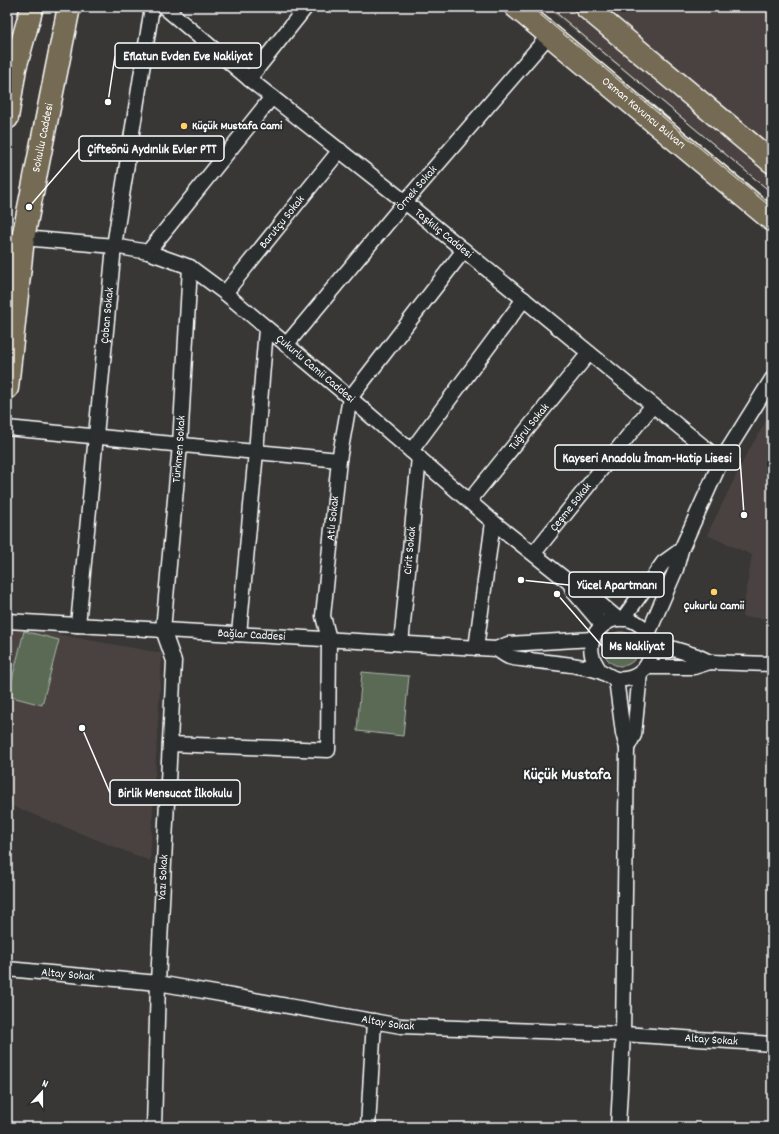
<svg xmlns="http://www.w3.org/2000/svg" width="779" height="1134" viewBox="0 0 779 1134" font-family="Dekko,sans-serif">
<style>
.built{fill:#48433f}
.green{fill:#5a6b54;stroke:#acb5aa}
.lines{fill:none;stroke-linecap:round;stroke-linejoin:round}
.street-casing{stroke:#fff;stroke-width:17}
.primary-casing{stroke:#fff;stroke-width:25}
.highway-casing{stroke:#fff;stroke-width:25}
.street{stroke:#2a2d2e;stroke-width:14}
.primary{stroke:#746b52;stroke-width:22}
.highway{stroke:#746b52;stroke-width:22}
.tram{stroke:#fff;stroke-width:1}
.poi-dot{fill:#ffd166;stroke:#2a2d2e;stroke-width:1.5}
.labels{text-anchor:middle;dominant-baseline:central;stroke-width:4;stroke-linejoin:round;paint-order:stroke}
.street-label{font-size:12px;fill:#fff;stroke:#2a2d2e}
.poi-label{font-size:12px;font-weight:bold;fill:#fff;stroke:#2a2d2e;text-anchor:start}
.district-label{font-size:16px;font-weight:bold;fill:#fff;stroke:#2a2d2e}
.leader{fill:none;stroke:#fff;stroke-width:1.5}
.callout-dot{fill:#fff;stroke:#2a2d2e;stroke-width:1.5}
.callout{fill:#2a2d2e;stroke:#fff;stroke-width:1.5}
.callout-label{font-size:13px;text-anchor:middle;font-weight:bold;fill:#fff}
</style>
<rect width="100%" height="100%" fill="#383736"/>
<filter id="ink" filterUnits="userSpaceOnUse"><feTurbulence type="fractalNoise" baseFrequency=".025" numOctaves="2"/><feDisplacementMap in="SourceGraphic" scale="8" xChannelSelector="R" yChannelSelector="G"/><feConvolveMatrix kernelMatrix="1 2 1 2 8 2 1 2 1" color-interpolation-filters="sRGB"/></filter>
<g filter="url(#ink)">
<g class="built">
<polygon points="545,7 772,7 772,192"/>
<polygon points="772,411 772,619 742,617 752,555 707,535 745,457"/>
<polygon points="10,626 162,653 150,861 7,804 7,641"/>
</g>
<g class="green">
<polygon points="24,631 59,640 42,705 8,696"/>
<circle cx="621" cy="649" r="17"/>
<polygon points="362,672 409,676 403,736 357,731"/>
</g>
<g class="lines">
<g class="street-casing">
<g id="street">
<path id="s1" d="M 164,7 L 249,79 L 405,202 L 721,461"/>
<polyline points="249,79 306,7"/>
<path id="s2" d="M 23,238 L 114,246 L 148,252 L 190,267 L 225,293 L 350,398 L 493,522 L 570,583 L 579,586 L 618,619"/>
<polyline points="148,252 272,97"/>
<path id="s3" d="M 225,293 L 340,150"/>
<path id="s4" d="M 286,345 L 405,202 L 550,34"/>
<polyline points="7,428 339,460"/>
<polyline points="411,451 524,299"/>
<path id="s5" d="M 470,500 L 589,353"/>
<path id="s6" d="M 534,553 L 653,405"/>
<polyline points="571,585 573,591 602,625"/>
<polyline points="623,619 663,563 681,550"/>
<path id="s7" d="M 7,621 L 496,649 L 508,644 L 593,639"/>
<path id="s8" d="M 78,625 L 114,246 L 152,7"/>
<polyline points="239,634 256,452 266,329"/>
<polyline points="648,634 676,569 681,550 721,461 772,379"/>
<polyline points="651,642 697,656 710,662"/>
<path id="s9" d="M 401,644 L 419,457"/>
<polyline points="476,648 493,522"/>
<path d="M 496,649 C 500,651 504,655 509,657 C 515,659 523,659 530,660 C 551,663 579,664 599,671 C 609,674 612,681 625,679 C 656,676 661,631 631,620 C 609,613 587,633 592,655 C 593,661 597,666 600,671"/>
<polyline points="646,667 694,667 710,662 772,664"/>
<polyline points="616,679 623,733 627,748 623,1034 618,1127"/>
<path id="s10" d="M 170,744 L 328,750 L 329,639 L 323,616 L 339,460 L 350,398 L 464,250"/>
<polyline points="627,748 634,735 640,673"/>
<path id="s11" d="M 7,969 L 158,983 L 401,1026 L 623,1034 L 772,1044"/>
<path id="s12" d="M 154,1127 L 158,983 L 174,661 L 163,630 L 180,445 L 190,267"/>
<polyline points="368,1127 374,1021"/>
</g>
</g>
<g class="primary-casing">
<g id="primary">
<polyline points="7,118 15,68 32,7"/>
<path id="s13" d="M 7,388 L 23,238 L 69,7"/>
</g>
</g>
<g class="highway-casing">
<g id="highway">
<path id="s14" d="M 516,7 L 772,220"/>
<polyline points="586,7 772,162"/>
</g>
</g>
<use href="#street" class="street"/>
<use href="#primary" class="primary"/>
<use href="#highway" class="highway"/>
<g class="tram">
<polyline points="531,7 772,208"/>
<polyline points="549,7 772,193"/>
</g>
</g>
</g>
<g class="poi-dot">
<circle cx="184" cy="126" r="4"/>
<circle cx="714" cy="592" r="4"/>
</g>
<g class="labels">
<g class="street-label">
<text stroke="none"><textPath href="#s14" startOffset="166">Osman Kavuncu Bulvarı</textPath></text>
<text stroke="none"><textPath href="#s13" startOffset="253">Sokullu Caddesi</textPath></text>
<text stroke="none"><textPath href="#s4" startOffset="204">Örnek Sokak</textPath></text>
<text stroke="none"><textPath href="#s3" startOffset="91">Barutçu Sokak</textPath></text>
<text stroke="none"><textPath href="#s1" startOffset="360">Taşkılıç Caddesi</textPath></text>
<text stroke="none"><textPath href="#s8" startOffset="311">Çoban Sokak</textPath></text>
<text stroke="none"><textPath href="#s2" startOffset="332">Çukurlu Camii Caddesi</textPath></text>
<text stroke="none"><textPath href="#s5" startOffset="94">Tuğrul Sokak</textPath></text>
<text stroke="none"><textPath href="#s12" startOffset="681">Türkmen Sokak</textPath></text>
<text stroke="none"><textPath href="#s6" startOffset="59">Çeşme Sokak</textPath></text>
<text stroke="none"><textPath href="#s10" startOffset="391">Atlı Sokak</textPath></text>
<text stroke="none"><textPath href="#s9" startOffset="94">Cirit Sokak</textPath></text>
<text stroke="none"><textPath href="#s7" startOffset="245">Bağlar Caddesi</textPath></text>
<text stroke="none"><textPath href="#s12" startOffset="250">Yazı Sokak</textPath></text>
<text stroke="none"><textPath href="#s11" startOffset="61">Altay Sokak</textPath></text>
<text stroke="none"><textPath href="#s11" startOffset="385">Altay Sokak</textPath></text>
<text stroke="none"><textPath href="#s11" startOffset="709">Altay Sokak</textPath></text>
</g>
<g class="poi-label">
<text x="192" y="126">Küçük Mustafa Cami</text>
<text x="714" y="606" text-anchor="middle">Çukurlu Camii</text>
</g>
<g class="district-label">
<text x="567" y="775">Küçük Mustafa</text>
</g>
</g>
<path class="leader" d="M108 102L115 56M29 207L79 149M744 515L740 458M521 580L569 585M557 594L602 646M82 728L110 793"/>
<g class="callout-dot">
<circle cx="108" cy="102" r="4"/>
<circle cx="29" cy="207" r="4"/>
<circle cx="744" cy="515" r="4"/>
<circle cx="521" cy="580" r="4"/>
<circle cx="557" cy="594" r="4"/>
<circle cx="82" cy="728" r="4"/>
</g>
<g class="callout">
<rect x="115" y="43" width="146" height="25" rx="4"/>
<rect x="79" y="136" width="145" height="25" rx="4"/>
<rect x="555" y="445" width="185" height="25" rx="4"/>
<rect x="569" y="572" width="95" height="25" rx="4"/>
<rect x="602" y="633" width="71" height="25" rx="4"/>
<rect x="110" y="780" width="130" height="25" rx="4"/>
</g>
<g class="callout-label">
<text x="188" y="60">Eflatun Evden Eve Nakliyat</text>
<text x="152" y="153">Çifteönü Aydınlık Evler PTT</text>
<text x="647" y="462">Kayseri Anadolu İmam-Hatip Lisesi</text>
<text x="617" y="589">Yücel Apartmanı</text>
<text x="637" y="650">Ms Nakliyat</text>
<text x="175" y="797">Birlik Mensucat İlkokulu</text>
</g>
<rect width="779" height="1134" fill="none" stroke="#2a2d2e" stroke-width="24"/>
<rect x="12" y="12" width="755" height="1110" fill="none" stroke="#fff" stroke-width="1.5" filter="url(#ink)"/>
<g transform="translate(42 1092) rotate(21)" stroke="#2a2d2e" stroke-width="3" paint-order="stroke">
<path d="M0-3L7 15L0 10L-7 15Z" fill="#ffffff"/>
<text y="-6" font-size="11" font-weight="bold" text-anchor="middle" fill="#ffffff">N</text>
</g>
</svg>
